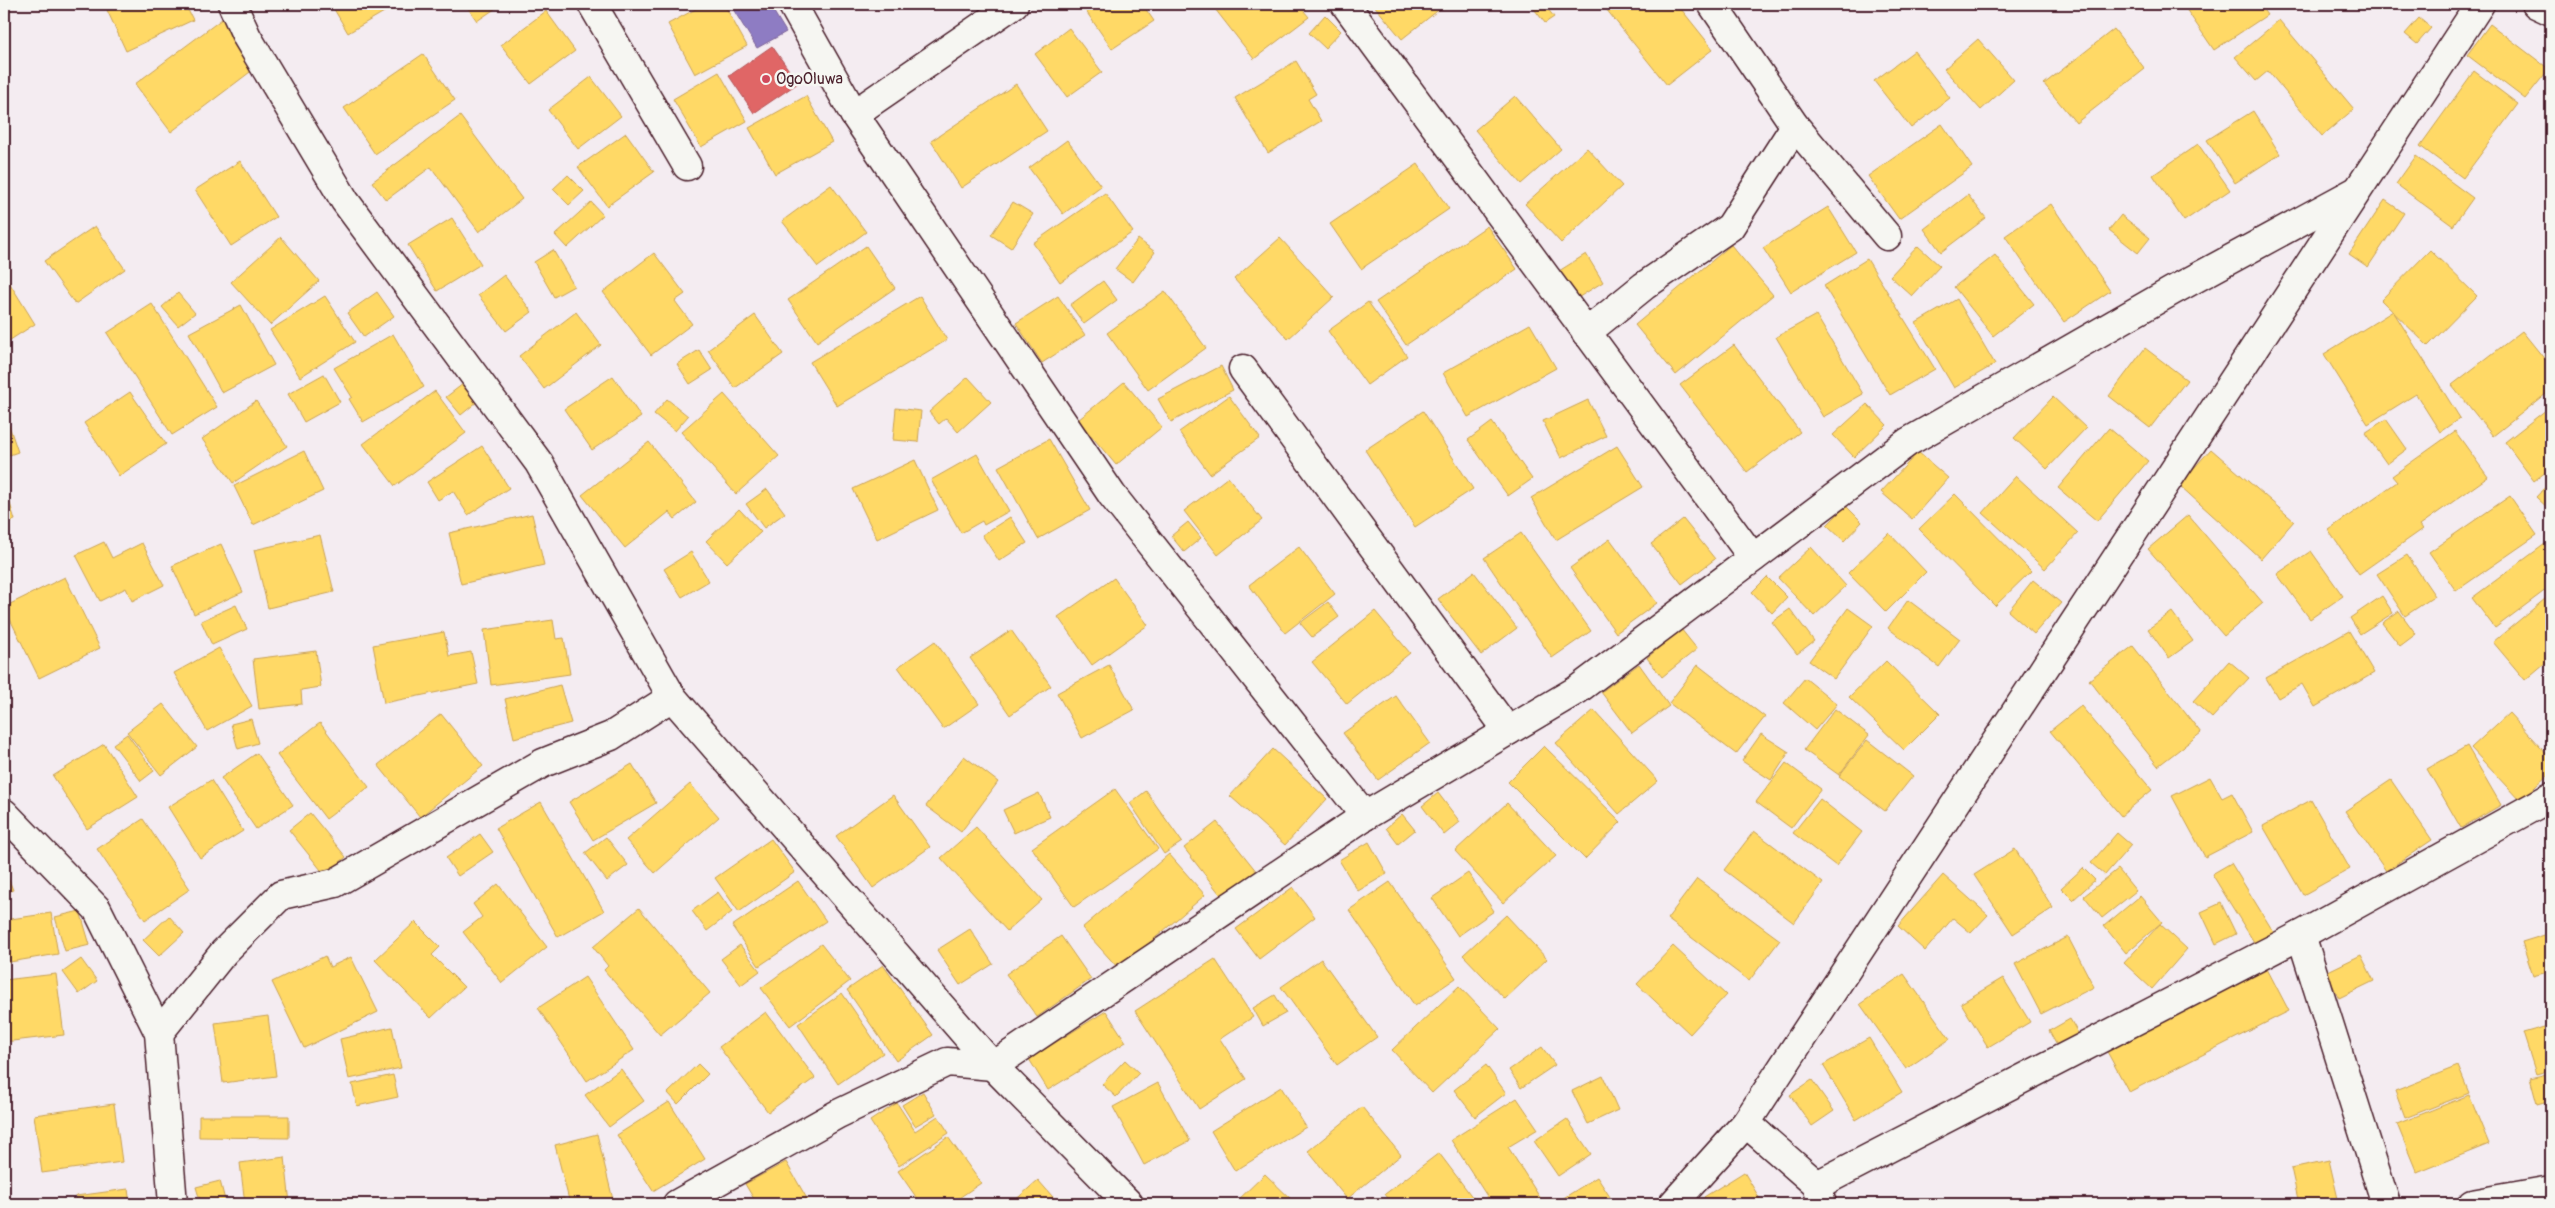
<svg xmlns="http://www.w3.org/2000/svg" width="2555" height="1208" viewBox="0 0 2555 1208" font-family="Pangolin,sans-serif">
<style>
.homes{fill:#ffd966;stroke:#c9a154}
.shops{fill:#e06666;stroke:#b35154}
.offices{fill:#8e7cc3;stroke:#7a6095}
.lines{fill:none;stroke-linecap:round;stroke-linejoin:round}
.minor-casing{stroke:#4a1f2b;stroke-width:31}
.minor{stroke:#f6f6f2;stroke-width:28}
.poi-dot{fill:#d1495b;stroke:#f6f6f2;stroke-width:2}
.labels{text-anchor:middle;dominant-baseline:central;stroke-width:5;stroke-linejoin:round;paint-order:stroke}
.poi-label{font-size:16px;fill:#4a1f2b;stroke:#f6f6f2;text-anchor:start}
</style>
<rect width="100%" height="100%" fill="#f4ecf1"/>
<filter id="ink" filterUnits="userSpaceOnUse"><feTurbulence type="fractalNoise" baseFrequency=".02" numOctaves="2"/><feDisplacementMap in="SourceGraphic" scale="10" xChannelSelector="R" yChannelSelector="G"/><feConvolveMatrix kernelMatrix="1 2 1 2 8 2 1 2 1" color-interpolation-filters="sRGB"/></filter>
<g filter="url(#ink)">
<g class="homes">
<polygon points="119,4 185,4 193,20 126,51 107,10"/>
<polygon points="331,4 396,4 396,5 348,33"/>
<polygon points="465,4 502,4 477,21"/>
<polygon points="705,4 724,4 747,46 695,74 668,24"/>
<polygon points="1081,4 1142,4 1154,21 1112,49"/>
<polygon points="1222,4 1298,4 1309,17 1254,59 1215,9"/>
<polygon points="1373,4 1446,4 1402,39"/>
<polygon points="1533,4 1544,4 1554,17 1545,23 1531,5"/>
<polygon points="1602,4 1677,4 1713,49 1667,85"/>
<polygon points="2194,4 2259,4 2267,15 2214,50 2186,9"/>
<polygon points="546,11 575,51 531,84 501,45"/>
<polygon points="1325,15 1341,31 1325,48 1309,33"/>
<polygon points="2419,18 2431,28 2417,44 2405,34"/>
<polygon points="222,19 258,66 171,132 135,84"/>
<polygon points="2279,20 2354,109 2322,136 2268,71 2256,81 2235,57"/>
<polygon points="2490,24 2549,69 2525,99 2467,55"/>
<polygon points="1069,28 1102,72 1067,97 1035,54"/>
<polygon points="2114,29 2145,69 2076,123 2044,84"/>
<polygon points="1978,39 2014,80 1981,110 1944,69"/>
<polygon points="1914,51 1950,98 1911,128 1874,81"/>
<polygon points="423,54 455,100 375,154 344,108"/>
<polygon points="1296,61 1316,94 1308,99 1321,121 1268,153 1235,98"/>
<polygon points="2474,71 2518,104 2463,178 2420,146"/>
<polygon points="719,72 747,121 701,147 673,99"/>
<polygon points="591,77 621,116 578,149 548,110"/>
<polygon points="1016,84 1047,131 961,188 931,141"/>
<polygon points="806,96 832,142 775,174 749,128"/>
<polygon points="1515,96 1561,149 1521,184 1475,130"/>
<polygon points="2253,111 2280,154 2235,183 2207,140"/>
<polygon points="460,116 522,199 479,232 431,167 386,200 372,182"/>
<polygon points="1942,124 1972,167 1899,219 1868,176"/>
<polygon points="626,133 654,172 607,206 578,167"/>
<polygon points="1067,140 1101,186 1063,214 1029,168"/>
<polygon points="2198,144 2230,190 2184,221 2153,175"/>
<polygon points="1587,148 1622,186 1561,243 1525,204"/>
<polygon points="2416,156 2473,198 2453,226 2396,184"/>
<polygon points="240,161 276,217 231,246 195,190"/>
<polygon points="1418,164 1449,209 1361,269 1330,224"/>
<polygon points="568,175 584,191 569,205 553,189"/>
<polygon points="831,185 866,232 818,267 782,221"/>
<polygon points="1105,193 1133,232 1060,282 1033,243"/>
<polygon points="1968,195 1986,218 1941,252 1924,229"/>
<polygon points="2385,200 2404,213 2368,267 2349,254"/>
<polygon points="591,202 603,215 567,248 555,235"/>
<polygon points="1013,202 1033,214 1011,248 991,235"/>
<polygon points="2051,204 2110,291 2064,322 2005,236"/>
<polygon points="1828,207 1856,252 1791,292 1763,248"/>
<polygon points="2121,215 2150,238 2138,253 2109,230"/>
<polygon points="452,218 481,264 437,291 408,245"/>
<polygon points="95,226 125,269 75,304 44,261"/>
<polygon points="1487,226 1517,269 1406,345 1376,302"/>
<polygon points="281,237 319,281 270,325 231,282"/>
<polygon points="1280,238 1334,297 1288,339 1234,279"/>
<polygon points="1138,239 1155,252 1133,282 1115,269"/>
<polygon points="1731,245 1773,295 1676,375 1635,325"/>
<polygon points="866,246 895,288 817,342 788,300"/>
<polygon points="1918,246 1940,266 1912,296 1890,276"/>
<polygon points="553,250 574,286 554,297 534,262"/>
<polygon points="2430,250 2477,296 2428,346 2381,300"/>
<polygon points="654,253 685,294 675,301 692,324 651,355 603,292"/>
<polygon points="1586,254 1603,282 1576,299 1559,271"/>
<polygon points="1995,255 2034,304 1993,336 1954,287"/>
<polygon points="1867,259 1935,369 1890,395 1824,286"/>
<polygon points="4,274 35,324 4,344"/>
<polygon points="504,275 532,312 506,331 478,295"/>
<polygon points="1103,281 1117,300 1084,324 1070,305"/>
<polygon points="1165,291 1206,348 1148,390 1107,333"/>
<polygon points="377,292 394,316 364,337 347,313"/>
<polygon points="178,293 195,313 178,326 162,307"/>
<polygon points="325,296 355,342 300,377 270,330"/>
<polygon points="920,296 947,340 837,406 810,362"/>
<polygon points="1058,296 1085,335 1042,363 1016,323"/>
<polygon points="1957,299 1995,364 1954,388 1916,323"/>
<polygon points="1368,302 1407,356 1367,385 1328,331"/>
<polygon points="152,304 217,407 172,435 107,333"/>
<polygon points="241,305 274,365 222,393 189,333"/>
<polygon points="2393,311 2460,418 2440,432 2416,394 2368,424 2324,354"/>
<polygon points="576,312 601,345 544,389 519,356"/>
<polygon points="755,315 783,354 735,388 708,350"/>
<polygon points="1816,315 1863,394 1823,417 1776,337"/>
<polygon points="1530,324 1556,368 1468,417 1443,373"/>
<polygon points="2522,331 2551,367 2551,390 2493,436 2452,385"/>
<polygon points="393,334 424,387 363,422 349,399 352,397 334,368"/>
<polygon points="1734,345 1800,432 1747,472 1680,385"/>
<polygon points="2145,348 2187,380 2150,428 2109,396"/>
<polygon points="699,350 712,370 690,384 677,364"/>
<polygon points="1221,366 1233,390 1171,422 1158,399"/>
<polygon points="324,374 340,402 304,422 288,394"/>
<polygon points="613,376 641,417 592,450 564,409"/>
<polygon points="968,377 991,402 958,432 946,418 939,424 929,412"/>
<polygon points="1124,382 1162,427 1116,465 1078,420"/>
<polygon points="463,384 478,401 461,415 446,397"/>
<polygon points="435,391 466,433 395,486 363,444"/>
<polygon points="130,392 166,444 119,476 84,423"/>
<polygon points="724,394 779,456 736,494 681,432"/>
<polygon points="1229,396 1260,438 1210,474 1179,432"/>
<polygon points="2053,397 2086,428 2047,469 2014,438"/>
<polygon points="667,399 688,416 675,431 654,414"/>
<polygon points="1588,400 1606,436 1561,458 1543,421"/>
<polygon points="256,401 287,446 233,483 202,439"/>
<polygon points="1867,404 1887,425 1854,457 1833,435"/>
<polygon points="2551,406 2551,468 2534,481 2505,442"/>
<polygon points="896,408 921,411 918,442 893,440"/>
<polygon points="4,411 18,452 4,457"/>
<polygon points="1423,411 1473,489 1415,527 1365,450"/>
<polygon points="2386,419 2407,449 2387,464 2365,433"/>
<polygon points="1492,422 1532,479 1508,496 1468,440"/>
<polygon points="2109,428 2148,461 2097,521 2058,488"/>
<polygon points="2455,431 2488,477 2420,525 2423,529 2359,574 2328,530 2397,482 2392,476"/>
<polygon points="1049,439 1090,510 1038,539 998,467"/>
<polygon points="649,442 696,502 675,519 669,512 625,548 582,495"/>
<polygon points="482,446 509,488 468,515 453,491 438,500 427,482"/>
<polygon points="1617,446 1643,487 1556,540 1531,498"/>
<polygon points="2211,449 2294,521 2261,559 2179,485"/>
<polygon points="304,451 323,491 253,525 234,486"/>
<polygon points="1918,452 1948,478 1912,519 1881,492"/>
<polygon points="977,454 1009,511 984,525 982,521 961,533 931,480"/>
<polygon points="915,460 938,510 877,539 853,489"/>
<polygon points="2016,476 2078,533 2045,569 1983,513"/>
<polygon points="1228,477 1262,520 1218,555 1184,511"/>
<polygon points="2551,481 2551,511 2536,497"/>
<polygon points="4,484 15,520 4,524"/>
<polygon points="767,489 785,513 764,528 746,504"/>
<polygon points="1955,494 2031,571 1995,606 1919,529"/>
<polygon points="2510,496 2537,535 2456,591 2429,552"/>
<polygon points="1846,506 1862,522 1844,541 1827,525"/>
<polygon points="739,509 761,532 727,563 706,541"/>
<polygon points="532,514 544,565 461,584 449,533"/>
<polygon points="2188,515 2263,603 2224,636 2148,549"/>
<polygon points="1010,517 1027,543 999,561 982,535"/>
<polygon points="1683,519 1715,559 1682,584 1651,544"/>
<polygon points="1188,522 1201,538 1184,552 1171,536"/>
<polygon points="1521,533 1591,631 1552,658 1484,558"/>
<polygon points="1889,533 1926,572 1886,612 1848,573"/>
<polygon points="320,535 334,592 268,608 254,550"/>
<polygon points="1610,539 1657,603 1616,633 1570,568"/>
<polygon points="104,542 112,558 142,543 164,585 132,601 126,588 100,601 76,555"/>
<polygon points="221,544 243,592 194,614 172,566"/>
<polygon points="2545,544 2551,553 2551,586 2495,628 2472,598"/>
<polygon points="1299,547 1335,594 1285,633 1249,585"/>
<polygon points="1811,547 1846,586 1814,616 1778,578"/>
<polygon points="2311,551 2343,596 2310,619 2277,574"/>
<polygon points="691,552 709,581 682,597 664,569"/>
<polygon points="2407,555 2435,596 2405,616 2377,574"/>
<polygon points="1474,572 1517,628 1481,655 1438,599"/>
<polygon points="65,577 100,648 39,678 4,607"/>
<polygon points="1767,577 1787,597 1772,613 1752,592"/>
<polygon points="1114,578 1148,625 1092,665 1058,617"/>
<polygon points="2033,580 2061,603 2034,634 2008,611"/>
<polygon points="2551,594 2551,658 2525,680 2493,642"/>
<polygon points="2382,596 2393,613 2360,634 2350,618"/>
<polygon points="1908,600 1960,639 1939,667 1888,628"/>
<polygon points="1328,602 1339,617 1312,637 1300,623"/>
<polygon points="236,605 247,629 212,645 201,621"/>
<polygon points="1848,608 1873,626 1834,679 1809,661"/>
<polygon points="1790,609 1814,641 1797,654 1772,622"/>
<polygon points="1375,611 1410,653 1347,704 1312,662"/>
<polygon points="2399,611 2416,634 2400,646 2382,623"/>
<polygon points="2172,612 2193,641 2169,658 2148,629"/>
<polygon points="553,620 556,639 564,638 570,674 491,685 484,630"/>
<polygon points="1681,629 1697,649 1662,677 1647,658"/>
<polygon points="1011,630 1051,686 1010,715 970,658"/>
<polygon points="2349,631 2374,673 2315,707 2302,684 2278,698 2266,678"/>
<polygon points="444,632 449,656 471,652 478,684 384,703 373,645"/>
<polygon points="935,641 979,704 943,729 898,667"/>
<polygon points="2133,646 2201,733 2158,766 2089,680"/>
<polygon points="219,648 252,706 207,731 174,673"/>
<polygon points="316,651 321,687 301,690 302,704 259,709 253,659"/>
<polygon points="1886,661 1940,714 1904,750 1849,697"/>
<polygon points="2229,661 2249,678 2212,718 2193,701"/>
<polygon points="1639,664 1669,706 1632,733 1601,692"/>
<polygon points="1109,665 1134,710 1082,738 1057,693"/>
<polygon points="1698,665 1765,717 1736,754 1669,703"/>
<polygon points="1805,678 1837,704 1815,730 1784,703"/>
<polygon points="560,685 571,723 514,738 505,699"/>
<polygon points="1396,696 1430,743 1378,780 1343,733"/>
<polygon points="163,704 197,747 161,775 127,732"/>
<polygon points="2081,706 2152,790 2121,816 2050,731"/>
<polygon points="1835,709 1869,735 1839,775 1804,750"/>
<polygon points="1594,710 1658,781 1619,814 1556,743"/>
<polygon points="2509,713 2551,759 2551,772 2520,801 2471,748"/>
<polygon points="441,714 483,766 420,817 378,765"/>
<polygon points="251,719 258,743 238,749 231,724"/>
<polygon points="320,723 369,787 326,819 277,755"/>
<polygon points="127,734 154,771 141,781 113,744"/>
<polygon points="1761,734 1789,752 1771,780 1742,761"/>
<polygon points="1867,740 1913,776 1885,811 1839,776"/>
<polygon points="104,744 138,797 87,829 53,776"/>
<polygon points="1544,746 1621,822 1585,859 1508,782"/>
<polygon points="2467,746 2501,805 2461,828 2427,769"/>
<polygon points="1273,749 1327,799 1285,845 1230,796"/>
<polygon points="257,753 293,805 256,829 221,778"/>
<polygon points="964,756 998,782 961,832 926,806"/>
<polygon points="1786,763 1821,789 1791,828 1756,802"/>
<polygon points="632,764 656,803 593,840 569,802"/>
<polygon points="2210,777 2222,798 2232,793 2253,832 2205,857 2172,796"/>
<polygon points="211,780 243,831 200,858 168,807"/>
<polygon points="2391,780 2432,840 2386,871 2345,811"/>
<polygon points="690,784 719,817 655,873 626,840"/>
<polygon points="1115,789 1158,849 1074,907 1032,848"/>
<polygon points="1146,791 1182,842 1164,854 1130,803"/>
<polygon points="1039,793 1050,817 1014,833 1003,810"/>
<polygon points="1438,793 1460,822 1444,835 1422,806"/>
<polygon points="893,795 930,847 873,888 836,836"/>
<polygon points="1820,799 1862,832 1836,866 1793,833"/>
<polygon points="2311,800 2350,869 2303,895 2263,826"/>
<polygon points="541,802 604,911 558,937 496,828"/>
<polygon points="1507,803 1556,856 1503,903 1455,851"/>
<polygon points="310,813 346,857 325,875 289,830"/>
<polygon points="1402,814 1415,830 1398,844 1386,828"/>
<polygon points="143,819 190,889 145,920 97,849"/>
<polygon points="1217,822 1257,872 1223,898 1184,848"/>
<polygon points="976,827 1042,900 1007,931 941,858"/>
<polygon points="1754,831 1823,883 1794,923 1724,870"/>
<polygon points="2117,833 2131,845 2105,875 2091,863"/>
<polygon points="480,834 493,852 458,876 446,858"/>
<polygon points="606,837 628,865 607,881 585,853"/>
<polygon points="771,839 795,872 739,912 715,878"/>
<polygon points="1369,842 1387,874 1358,891 1339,860"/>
<polygon points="2015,849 2053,908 2013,934 1974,875"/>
<polygon points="1169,854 1205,895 1119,969 1082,928"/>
<polygon points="2231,863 2276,936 2257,947 2212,874"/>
<polygon points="4,868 13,890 4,893"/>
<polygon points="2083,868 2095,880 2073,900 2061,888"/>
<polygon points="2118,869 2136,891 2102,918 2084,896"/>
<polygon points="1468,873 1494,911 1458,936 1432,898"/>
<polygon points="1943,875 1988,915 1971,933 1953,918 1925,951 1898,926"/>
<polygon points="1697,879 1780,940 1749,981 1667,919"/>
<polygon points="798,881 826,921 759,966 732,926"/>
<polygon points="1390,882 1456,978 1415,1006 1349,910"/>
<polygon points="498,884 547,947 502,983 463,932 482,917 473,904"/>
<polygon points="1293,887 1315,917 1259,959 1236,929"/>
<polygon points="718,892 732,912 707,931 692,911"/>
<polygon points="2140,896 2162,922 2126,953 2104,926"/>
<polygon points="2221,903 2236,934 2216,944 2201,912"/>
<polygon points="639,908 710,993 660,1035 604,970 608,966 593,947"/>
<polygon points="80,911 90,945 65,951 55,917"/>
<polygon points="51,913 58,954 4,963 4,920"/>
<polygon points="1506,915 1547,959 1505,999 1463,955"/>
<polygon points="169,916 184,933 159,956 143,940"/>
<polygon points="415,922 440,947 432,955 464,987 431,1018 375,960"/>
<polygon points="2160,924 2187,949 2152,989 2124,963"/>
<polygon points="970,929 993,964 960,985 937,950"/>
<polygon points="2551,933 2551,971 2533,976 2522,942"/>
<polygon points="1061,936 1091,979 1037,1017 1006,974"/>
<polygon points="2068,937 2094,987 2041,1014 2015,964"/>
<polygon points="821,944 850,981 790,1026 761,988"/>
<polygon points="740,945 760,971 741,985 721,959"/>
<polygon points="1673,946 1726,995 1690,1034 1637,984"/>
<polygon points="2361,955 2374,981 2339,998 2326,972"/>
<polygon points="325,956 330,967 351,957 378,1012 304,1048 272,982"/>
<polygon points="81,959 97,981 79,994 63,972"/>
<polygon points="1215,959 1253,1017 1220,1039 1246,1079 1199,1109 1135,1011"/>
<polygon points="1321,959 1377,1037 1337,1065 1281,987"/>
<polygon points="883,965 933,1035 896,1061 847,990"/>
<polygon points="2265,965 2289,1011 2129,1092 2104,1046"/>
<polygon points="56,974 64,1035 4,1042 4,980"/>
<polygon points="1904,974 1950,1039 1906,1069 1860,1004"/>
<polygon points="585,977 634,1050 587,1081 538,1008"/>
<polygon points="2003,978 2030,1022 1988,1047 1961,1003"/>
<polygon points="1459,986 1500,1029 1432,1093 1392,1050"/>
<polygon points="842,993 883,1053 838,1084 798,1024"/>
<polygon points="1275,995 1286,1013 1263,1026 1253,1008"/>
<polygon points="1106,1011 1126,1042 1048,1090 1029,1059"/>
<polygon points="766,1012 815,1078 768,1112 719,1047"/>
<polygon points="268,1016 276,1076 223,1083 215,1023"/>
<polygon points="2070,1019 2083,1042 2061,1053 2049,1031"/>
<polygon points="2551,1025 2551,1070 2536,1074 2523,1033"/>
<polygon points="392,1027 401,1068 349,1079 340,1039"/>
<polygon points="1869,1038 1902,1092 1856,1120 1823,1065"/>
<polygon points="1542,1047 1555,1065 1521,1088 1509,1070"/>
<polygon points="1125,1060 1139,1073 1116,1097 1102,1084"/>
<polygon points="698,1064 708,1074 678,1104 668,1093"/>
<polygon points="1486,1065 1506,1093 1475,1117 1454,1090"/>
<polygon points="2458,1066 2469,1093 2405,1118 2395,1091"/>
<polygon points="621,1069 644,1101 609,1127 585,1095"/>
<polygon points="2551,1073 2551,1100 2537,1104 2530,1078"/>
<polygon points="393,1075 398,1097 357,1106 352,1084"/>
<polygon points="1603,1076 1618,1110 1588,1124 1572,1091"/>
<polygon points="1812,1080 1834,1111 1812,1126 1790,1095"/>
<polygon points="1158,1083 1190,1141 1144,1165 1113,1107"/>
<polygon points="1281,1087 1306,1127 1235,1171 1211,1131"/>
<polygon points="923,1092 936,1114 915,1126 902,1105"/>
<polygon points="2469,1095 2489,1144 2417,1173 2397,1124"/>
<polygon points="1517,1098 1538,1129 1508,1147 1544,1204 1492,1204 1451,1140"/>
<polygon points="669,1102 705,1159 653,1191 617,1135"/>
<polygon points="897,1103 915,1131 938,1116 949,1133 899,1166 870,1121"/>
<polygon points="114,1104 122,1162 42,1173 34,1115"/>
<polygon points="1362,1107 1401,1155 1347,1199 1308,1151"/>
<polygon points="199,1116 289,1116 289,1138 199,1137"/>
<polygon points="1567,1119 1591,1154 1558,1176 1534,1141"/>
<polygon points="597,1134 614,1204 570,1204 555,1145"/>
<polygon points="948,1137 981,1183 950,1204 921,1204 898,1171"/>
<polygon points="1439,1153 1476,1202 1473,1204 1392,1204 1385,1194"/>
<polygon points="285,1157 290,1204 245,1204 240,1163"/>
<polygon points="2329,1160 2339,1203 2299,1204 2291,1168"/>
<polygon points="786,1162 810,1204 757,1204 745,1184"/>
<polygon points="1744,1172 1763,1204 1709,1204 1704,1197"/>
<polygon points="1265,1174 1296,1204 1234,1204"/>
<polygon points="1597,1177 1610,1197 1599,1204 1554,1204"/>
<polygon points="1038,1180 1059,1204 1011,1204"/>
<polygon points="220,1181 226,1204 201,1204 196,1187"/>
<polygon points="128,1189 130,1204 77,1204 76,1196"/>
<polygon points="564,1198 565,1204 523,1204 523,1203"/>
</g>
<polygon class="shops" points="772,46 798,83 754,113 729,76"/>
<polygon class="offices" points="741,4 769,4 786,32 757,48 733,9"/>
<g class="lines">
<g class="minor-casing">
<g id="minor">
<polyline points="232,4 247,37 345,201 539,463 672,697 993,1066 1129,1204"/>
<polyline points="592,4 687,166"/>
<polyline points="792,4 854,114 1112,495 1365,816"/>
<polyline points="1345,4 1753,558"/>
<polyline points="1712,4 1795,126 1887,236"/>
<polyline points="2536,4 2551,11"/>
<polyline points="854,114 1014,4"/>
<polyline points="1586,333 1644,286 1730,227 1795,126"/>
<polyline points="1243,369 1508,731"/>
<polyline points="4,813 97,909 159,1033 173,1204"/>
<polyline points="2301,935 2386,1204"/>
<polyline points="159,1033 224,952 281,895 335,883 543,763 611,736 672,697"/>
<polyline points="1817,1185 2301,935 2551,797"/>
<polyline points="677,1204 838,1114 947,1062 993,1066 1365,816 1577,690 1908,442 2172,291 2356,191"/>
<polyline points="1673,1204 1746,1123"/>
<polyline points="1822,1204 1817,1185 1746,1123 2480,4"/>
<polyline points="2472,1204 2551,1190"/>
</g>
</g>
<use href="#minor" class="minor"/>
</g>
</g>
<circle class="poi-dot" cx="766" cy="79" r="5"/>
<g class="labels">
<g class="poi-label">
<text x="776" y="79">OgoOluwa</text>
</g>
</g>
<rect width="2555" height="1208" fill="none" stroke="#f6f6f2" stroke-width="20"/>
<rect x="10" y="10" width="2535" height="1188" fill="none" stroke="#4a1f2b" stroke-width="2" filter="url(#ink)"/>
</svg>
